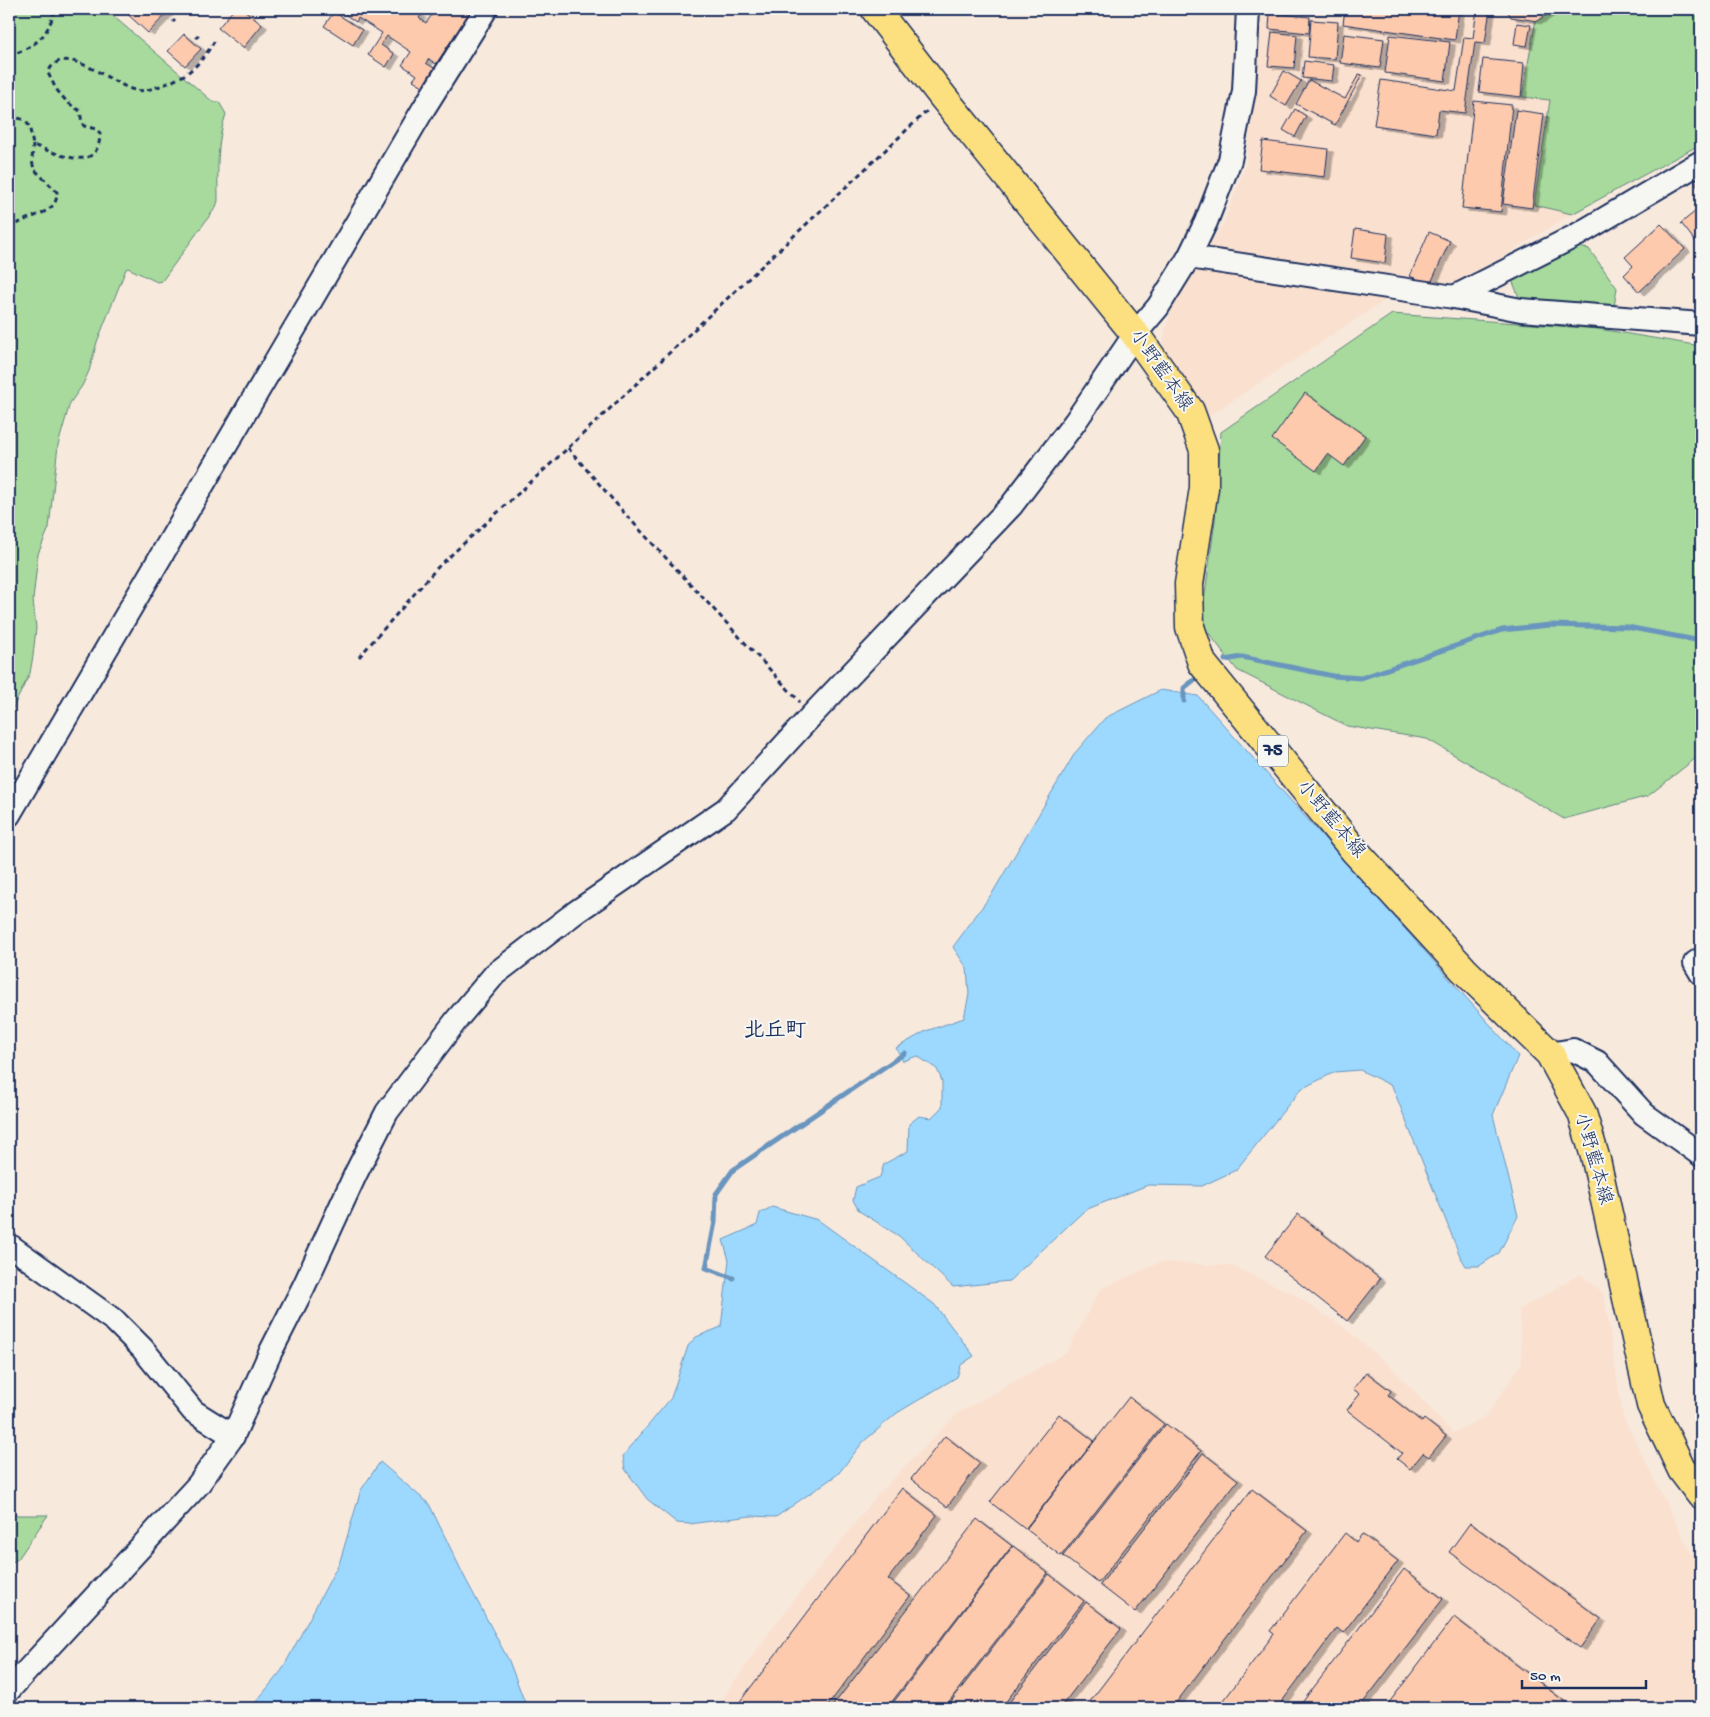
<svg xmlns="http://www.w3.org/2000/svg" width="1710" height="1717" viewBox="0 0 1710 1717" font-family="'Gochi Hand','Klee One',sans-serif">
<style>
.built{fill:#fae0cf}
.green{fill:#a7da9c;stroke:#61847d}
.water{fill:#9dd9fe;stroke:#6995be}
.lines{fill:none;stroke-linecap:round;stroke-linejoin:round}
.stream{stroke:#6995be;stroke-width:5}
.building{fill:#fdcaad;stroke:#1b2f5e;filter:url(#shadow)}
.minor-casing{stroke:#1b2f5e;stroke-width:26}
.major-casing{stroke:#1b2f5e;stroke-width:31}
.path{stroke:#1b2f5e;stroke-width:3;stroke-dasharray:5 4;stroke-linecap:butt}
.minor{stroke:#f6f6f2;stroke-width:22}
.major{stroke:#fce080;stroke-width:28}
.labels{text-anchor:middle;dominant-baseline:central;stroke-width:4;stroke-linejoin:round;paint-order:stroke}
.shield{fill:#f6f6f2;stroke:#5d6b8a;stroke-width:1}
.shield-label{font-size:18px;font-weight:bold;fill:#1b2f5e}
.street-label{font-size:19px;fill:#1b2f5e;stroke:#f6f6f2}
.quarter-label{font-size:21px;font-weight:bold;fill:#1b2f5e;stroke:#f6f6f2}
</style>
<defs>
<filter id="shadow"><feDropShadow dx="5.5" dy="3" stdDeviation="0" flood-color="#0004"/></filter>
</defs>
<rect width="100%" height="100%" fill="#f8e9dd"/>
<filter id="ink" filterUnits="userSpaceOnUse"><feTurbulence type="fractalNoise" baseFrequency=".02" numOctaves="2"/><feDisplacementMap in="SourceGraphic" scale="10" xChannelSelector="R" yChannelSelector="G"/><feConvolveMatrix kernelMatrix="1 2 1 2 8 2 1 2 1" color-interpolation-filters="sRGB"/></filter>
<g filter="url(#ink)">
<g class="built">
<polygon points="1254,9 1701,9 1701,144 1572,214 1457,285 1387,299 1206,418 1162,356 1165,330 1171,310 1204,253 1224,223 1246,164 1253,100"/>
<polygon points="1161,1262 1232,1266 1292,1293 1345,1328 1393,1369 1453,1433 1486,1416 1522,1363 1519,1310 1580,1274 1604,1294 1623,1417 1687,1545 1701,1570 1701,1708 716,1708 773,1627 878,1494 958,1413 1067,1352 1100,1289"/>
</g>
<g class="green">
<path d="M 9,9 L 105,9 L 213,102 L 219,102 L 226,114 C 216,143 218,171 218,201 L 216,207 L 162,281 L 157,282 L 128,268 L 126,269 L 97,342 L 89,371 L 82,386 L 70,403 L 58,445 L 49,528 L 38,554 L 33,600 L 36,628 L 33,656 L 30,673 L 13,708 L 11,743 L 16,787 L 9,803 Z"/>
<polygon points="1551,9 1701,9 1701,144 1572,214 1534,205 1550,100 1522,97 1536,19"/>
<polygon points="1578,247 1589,249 1617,288 1614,307 1521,302 1510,275"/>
<polygon points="1392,314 1599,329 1701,346 1701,754 1648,796 1564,819 1427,739 1347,726 1237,670 1201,623 1215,521 1221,432"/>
<polygon points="9,1515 48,1515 18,1559 9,1564"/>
</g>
<g class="water">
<polygon points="1161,690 1198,696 1518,1056 1493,1115 1518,1216 1499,1253 1479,1266 1466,1266 1460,1256 1392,1086 1360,1070 1335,1072 1301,1089 1236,1170 1202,1186 1148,1185 1085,1210 1009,1281 953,1287 899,1236 859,1211 853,1200 856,1187 880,1177 884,1164 908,1151 909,1124 919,1116 931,1118 942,1107 942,1081 937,1069 917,1056 903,1061 896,1048 926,1031 964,1018 969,994 967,968 953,947 993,892 1075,753 1105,718"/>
<polygon points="772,1207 818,1220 934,1304 974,1356 961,1365 957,1377 897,1413 863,1442 838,1474 776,1517 751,1516 689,1524 677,1523 647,1499 625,1469 623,1456 671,1398 688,1346 696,1337 721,1327 729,1260 723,1240 757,1225 760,1213"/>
<polygon points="380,1462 429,1504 464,1576 509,1661 527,1708 251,1708 282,1670 340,1561 361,1490"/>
</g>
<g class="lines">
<g class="stream">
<polyline points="1225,660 1242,657 1333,676 1361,678 1502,630 1550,625 1627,627 1701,641"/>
<polyline points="1184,701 1184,688 1194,680"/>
<polyline points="733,1278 706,1268 715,1222 716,1194 733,1170 905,1053"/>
</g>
</g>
<g class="building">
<polygon points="122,9 171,9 148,33"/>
<polygon points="234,9 243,9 262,25 243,48 218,28"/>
<polygon points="346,9 411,9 421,15 419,18 426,23 436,9 472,9 436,64 429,59 426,63 434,68 423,86 413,80 417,75 402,65 411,52 387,36 381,45 394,54 386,67 368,55 382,33 358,18 356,22 343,13"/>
<polygon points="1345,9 1459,9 1455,40 1343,24"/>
<polygon points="1477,9 1490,9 1485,43 1475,42 1465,113 1439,110 1436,134 1374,125 1381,80 1456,91 1464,37 1473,38"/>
<polygon points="1506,9 1555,9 1537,21 1511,17"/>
<polygon points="334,12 362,30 353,45 324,26"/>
<polygon points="1270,13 1310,17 1309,33 1269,29"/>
<polygon points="1311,20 1338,22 1335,59 1308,57"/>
<polygon points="1517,23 1531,25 1527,46 1514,44"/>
<polygon points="1272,32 1297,35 1294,68 1268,66"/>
<polygon points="184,34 201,49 185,66 168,51"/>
<polygon points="1344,34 1384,39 1380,68 1340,63"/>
<polygon points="1390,35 1450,42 1445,81 1385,73"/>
<polygon points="1483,59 1524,63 1521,97 1479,92"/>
<polygon points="1304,61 1334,65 1332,81 1302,78"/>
<polygon points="1284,71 1301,81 1286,106 1270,96"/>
<polygon points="1359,74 1362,75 1335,125 1296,104 1309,80 1345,99"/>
<polygon points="1474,101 1512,105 1501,212 1462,208"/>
<polygon points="1295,109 1306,116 1295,137 1283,130"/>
<polygon points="1516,110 1544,114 1532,208 1503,204"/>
<polygon points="1263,141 1328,149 1325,177 1259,169"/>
<polygon points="1701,178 1701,192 1695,183"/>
<polygon points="1701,207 1701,236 1695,241 1681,223"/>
<polygon points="1661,224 1685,249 1639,292 1624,275 1633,266 1625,257"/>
<polygon points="1355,229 1388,234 1385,263 1351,258"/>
<polygon points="1429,232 1450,241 1430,285 1410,276"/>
<polygon points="1305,393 1365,436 1344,466 1328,454 1316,471 1272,439"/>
<polygon points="1298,1214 1380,1279 1347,1321 1265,1256"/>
<polygon points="1366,1372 1391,1391 1388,1395 1422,1422 1424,1419 1446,1436 1429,1457 1423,1453 1410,1469 1397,1459 1402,1453 1347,1410 1360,1394 1353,1389"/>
<polygon points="1129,1397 1164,1424 1061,1556 1026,1529"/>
<polygon points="1059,1414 1094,1441 1025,1529 990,1502"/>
<polygon points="1166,1424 1201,1451 1098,1583 1063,1556"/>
<polygon points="945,1436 980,1463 947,1507 911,1479"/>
<polygon points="1203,1453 1238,1480 1135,1612 1100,1585"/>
<polygon points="902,1488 937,1515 888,1579 910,1596 826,1708 735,1708"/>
<polygon points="1252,1489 1307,1531 1172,1708 1085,1708"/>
<polygon points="977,1519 1012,1546 887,1708 831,1708"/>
<polygon points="1470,1523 1601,1619 1580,1648 1449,1552"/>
<polygon points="1345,1533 1356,1542 1362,1534 1398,1561 1343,1633 1337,1628 1277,1708 1218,1708 1274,1634 1270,1631"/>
<polygon points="1013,1546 1048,1573 944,1708 889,1708"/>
<polygon points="1404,1569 1443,1599 1359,1708 1298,1708"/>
<polygon points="1049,1574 1084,1601 1001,1708 946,1708"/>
<polygon points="1086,1602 1121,1629 1060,1708 1005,1708"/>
<polygon points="1454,1617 1573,1708 1385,1708"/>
</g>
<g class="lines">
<g class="minor-casing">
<g id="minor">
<polyline points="1189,257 1454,297 1521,310 1701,324"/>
<polyline points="1454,297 1577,235 1701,162"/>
<polyline points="9,815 424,108 486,9"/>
<polyline points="1701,959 1695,963 1701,973"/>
<polyline points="1550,1054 1573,1050 1597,1062 1644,1114 1701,1155"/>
<polyline points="9,1245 115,1321 142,1348 193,1411 233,1436"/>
<polyline points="9,1690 198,1485 233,1436 271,1351 304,1286 356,1173 387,1112 458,1018 495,974 576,912 726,809 812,715 1011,506 1075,422 1135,334 1158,307 1189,257 1206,222 1230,160 1244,91 1248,9"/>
</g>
</g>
<g class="major-casing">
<polyline id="major" points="875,9 943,97 1135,334 1190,411 1204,450 1204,488 1189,584 1190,627 1202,663 1354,850 1464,970 1550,1054 1582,1113 1596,1160 1651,1405 1682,1470 1701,1495"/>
</g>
<g class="path">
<polyline points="173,22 175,20"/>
<polyline points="196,38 199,35"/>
<path d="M 9,56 C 37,45 47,38 55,9"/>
<path d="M 9,118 C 31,117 29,126 33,145 C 56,153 100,176 100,133 L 96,129 L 84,126 L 82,123 L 80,111 L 67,102 L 56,89 L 48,73 C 62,38 113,86 135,90 C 142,92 151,89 157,87 C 187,77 199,67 215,40"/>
<path d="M 9,229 C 13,226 18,223 23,221 C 36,214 58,212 57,192 L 34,169 L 32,161 L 33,145"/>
<polyline points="568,448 626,515 800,702"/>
<polyline points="359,657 438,567 568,448 928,110"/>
</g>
<use href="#minor" class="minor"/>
<use href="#major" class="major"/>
</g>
</g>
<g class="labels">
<rect class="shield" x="1258" y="735.5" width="30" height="31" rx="4"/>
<g class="shield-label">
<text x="1273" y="751">75</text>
</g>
<g class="street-label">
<text transform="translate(1160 371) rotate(55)">小野藍本線</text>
<text transform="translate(1330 820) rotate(50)">小野藍本線</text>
<text transform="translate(1592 1159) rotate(74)">小野藍本線</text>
</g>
<g class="quarter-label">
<text x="775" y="1032">北丘町</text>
</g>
</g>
<rect width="1710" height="1717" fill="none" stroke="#f6f6f2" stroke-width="30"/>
<rect x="15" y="15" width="1680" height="1687" fill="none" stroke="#1b2f5e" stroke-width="2" filter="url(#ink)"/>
<path d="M1522 1680v8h124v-8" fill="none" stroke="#1b2f5e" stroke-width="2.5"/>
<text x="1530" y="1680" font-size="15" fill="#1b2f5e" stroke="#f6f6f2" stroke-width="4" paint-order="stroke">50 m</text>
</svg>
